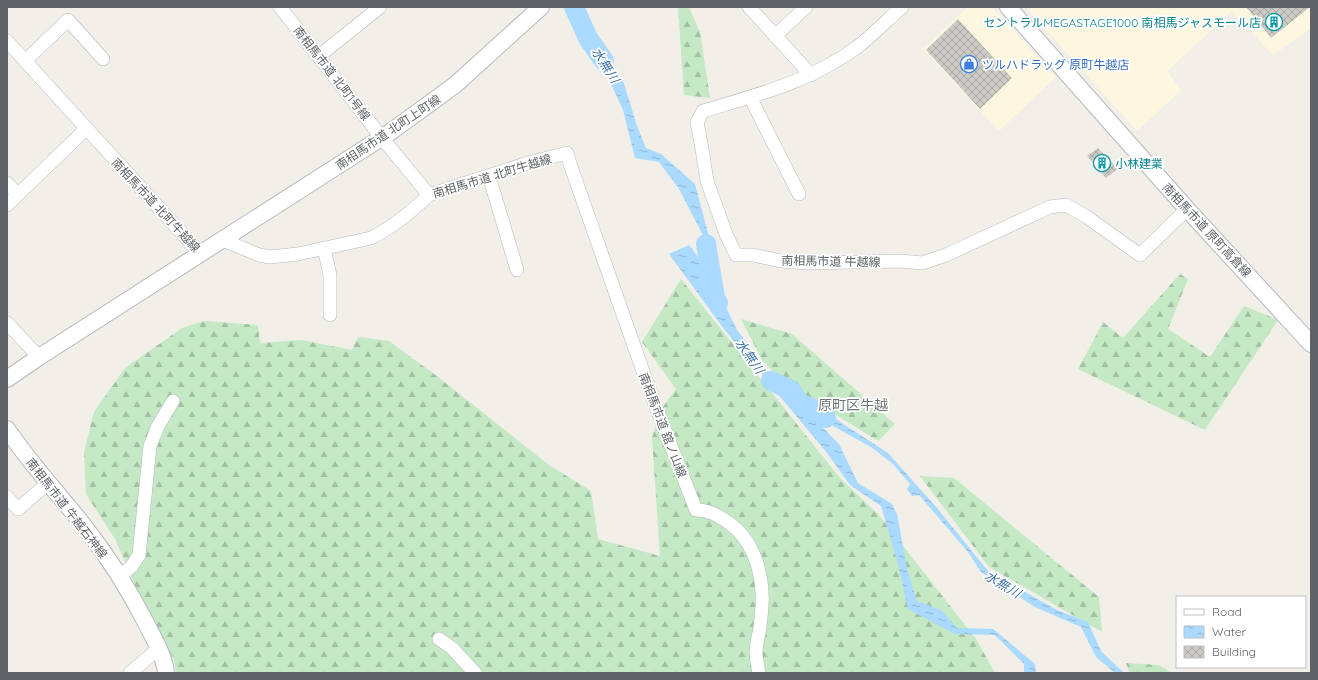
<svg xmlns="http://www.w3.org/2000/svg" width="1318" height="680" viewBox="0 0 1318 680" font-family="Quicksand,'Noto Sans JP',sans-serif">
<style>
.commercial{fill:#fef7e0}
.forest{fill:url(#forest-firs)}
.water{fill:url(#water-ripples)}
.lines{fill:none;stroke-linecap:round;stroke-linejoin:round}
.river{stroke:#aadaff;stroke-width:20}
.building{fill:url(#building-cross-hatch)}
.minor-casing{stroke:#b5b8bc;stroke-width:14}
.tertiary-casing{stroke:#b5b8bc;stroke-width:18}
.minor{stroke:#fff;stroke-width:13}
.tertiary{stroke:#fff;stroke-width:16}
.labels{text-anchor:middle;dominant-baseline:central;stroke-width:3.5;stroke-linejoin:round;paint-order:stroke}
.culture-label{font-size:12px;fill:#0d838f;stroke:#fff;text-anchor:end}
.shop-label{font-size:12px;fill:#366cbe;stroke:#fff;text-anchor:start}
.street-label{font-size:12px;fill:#5f6368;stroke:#fff}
.water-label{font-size:13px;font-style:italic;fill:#4174aa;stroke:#fff}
.quarter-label{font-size:14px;fill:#70757a;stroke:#fff}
</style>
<defs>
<pattern id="forest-firs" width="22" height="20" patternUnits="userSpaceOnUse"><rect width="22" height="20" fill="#c5e8c5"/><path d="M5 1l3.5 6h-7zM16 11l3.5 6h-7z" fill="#a3c0a4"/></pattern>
<pattern id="water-ripples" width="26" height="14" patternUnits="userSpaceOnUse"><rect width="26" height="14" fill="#aadaff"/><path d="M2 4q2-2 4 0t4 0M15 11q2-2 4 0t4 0" fill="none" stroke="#8eb4d2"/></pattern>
<pattern id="building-cross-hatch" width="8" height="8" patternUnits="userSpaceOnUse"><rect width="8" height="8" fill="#cccac5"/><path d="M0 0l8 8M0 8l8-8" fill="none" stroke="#a9a8a4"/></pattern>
</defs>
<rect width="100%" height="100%" fill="#f1efe8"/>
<g class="commercial">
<polygon points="968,7 992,7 1056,77 999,131 923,49"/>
<polygon points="1026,7 1311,7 1311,28 1273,55 1232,11 1167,71 1181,90 1137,131"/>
</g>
<g class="forest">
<polygon points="678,7 689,7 700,32 710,98 684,95"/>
<polygon points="1180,274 1188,279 1168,329 1210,357 1244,306 1278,320 1205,430 1078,369 1103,322 1123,338"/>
<polygon points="681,279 840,478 879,515 976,639 995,673 176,673 174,660 142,601 115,539 86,494 84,452 94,412 125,368 182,328 204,321 258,325 260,343 301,340 352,350 358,337 389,341 438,377 549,465 591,491 598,539 660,556 652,438 660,411 676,389 642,342"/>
<polygon points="741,319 792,334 895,424 878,441 783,382 762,360"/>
<polygon points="920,476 954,478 1099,597 1102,632 989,567"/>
<polygon points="1126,663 1159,665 1172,673 1130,673"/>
</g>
<polygon class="water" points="570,7 577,7 586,29 580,30 622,77 637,126 646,148 661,154 695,184 714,256 710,274 737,330 771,375 777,381 888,453 937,508 988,571 1057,610 1088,622 1101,651 1124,673 1115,673 1096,657 1081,627 1035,607 981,572 968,552 919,495 912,496 907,489 910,484 893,464 871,447 813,415 804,405 803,401 785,389 839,444 858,483 892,504 897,514 907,569 917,601 941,610 957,628 993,629 1035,664 1036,673 1024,673 1024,664 995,635 955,634 908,609 898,564 881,506 850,485 827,453 724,329 669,254 689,245 707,269 705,239 679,189 659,162 635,158 623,110 602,64 580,29"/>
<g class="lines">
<g class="river">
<polyline points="574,7 588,38 604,61"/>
<polyline points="706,244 715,298 718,303"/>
<polyline points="771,381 791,390 799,403 816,410 826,418"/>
</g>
</g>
<g class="building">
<polygon points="1246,7 1310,7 1271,38"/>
<polygon points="958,19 1012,78 980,109 926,50"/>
<polygon points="1098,148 1118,169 1106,178 1087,156"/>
</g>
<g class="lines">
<g class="minor-casing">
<g id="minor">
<polyline points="280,7 382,138 429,195"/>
<polyline points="749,7 811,75"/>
<path d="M 902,7 C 887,20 872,36 856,48 C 809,82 757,95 703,111 L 697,122 L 702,149 L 707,181 L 726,234 L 736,255 L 753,255 L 781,261 L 807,263 L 900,261 L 922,263 L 946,255 L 1050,207 L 1066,205 L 1087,217 L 1140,255 L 1187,209"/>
<polyline points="775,36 806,7"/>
<polyline points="7,41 201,254"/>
<polyline points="319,56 380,7"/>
<polyline points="25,61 68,20 103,59"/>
<polyline points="750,97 799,194"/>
<polyline points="489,176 517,270"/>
<polyline points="7,183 18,194"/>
<polyline points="7,205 86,129"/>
<path d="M 223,240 L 259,255 L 270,257 L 298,254 L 371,238 C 392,228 412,211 429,195 L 528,163 L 567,153 L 570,164 L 651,394 L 696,510 C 710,510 717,515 729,523 C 751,538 761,567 762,593 C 763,604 761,616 760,627 C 759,635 756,644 756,652 C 756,659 758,666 759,673"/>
<polyline points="324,248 330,275 330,315"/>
<polyline points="7,323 39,357"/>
<polyline points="7,497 18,509 48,483"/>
<polyline points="119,577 132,566 139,555 150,446 158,426 173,401"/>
<polyline points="439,639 452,648 475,673"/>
<polyline points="130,673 159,648"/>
</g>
</g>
<g class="tertiary-casing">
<g id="tertiary">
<polyline points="1008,7 1187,209 1311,344"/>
<polyline points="7,379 39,357 389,133 455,85 541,7"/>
<path d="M 7,429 C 31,465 61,496 87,530 C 109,558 129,590 146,623 C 154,639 164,655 166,673"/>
</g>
</g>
<use href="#minor" class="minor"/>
<use href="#tertiary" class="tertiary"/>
</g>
<defs>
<g id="building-ring" transform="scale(0.9)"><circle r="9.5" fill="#fff" stroke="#0f9aa8" stroke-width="1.5"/><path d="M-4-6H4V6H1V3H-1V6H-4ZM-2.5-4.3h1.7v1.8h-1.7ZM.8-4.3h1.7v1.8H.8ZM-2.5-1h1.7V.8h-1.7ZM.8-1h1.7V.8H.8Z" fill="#0f9aa8"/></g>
<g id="shop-ring" transform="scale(0.9)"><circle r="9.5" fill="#fff" stroke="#3f7fe0" stroke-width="1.5"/><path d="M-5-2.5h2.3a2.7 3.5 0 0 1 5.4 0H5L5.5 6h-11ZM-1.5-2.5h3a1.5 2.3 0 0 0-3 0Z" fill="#3f7fe0"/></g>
</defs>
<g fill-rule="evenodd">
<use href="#building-ring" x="1274" y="22"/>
<use href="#shop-ring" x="969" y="64"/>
<use href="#building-ring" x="1102" y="163"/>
</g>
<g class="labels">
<g class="culture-label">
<text x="1261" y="22">セントラルMEGASTAGE1000 南相馬ジャスモール店</text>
<text x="1115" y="163" text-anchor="start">小林建業</text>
</g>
<g class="shop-label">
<text x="982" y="64">ツルハドラッグ 原町牛越店</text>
</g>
<g class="street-label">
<text transform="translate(332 73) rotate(52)">南相馬市道 北町1号線</text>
<text transform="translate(388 132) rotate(-34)">南相馬市道 北町上町線</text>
<text transform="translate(492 176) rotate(-17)">南相馬市道 北町牛越線</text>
<text transform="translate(156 205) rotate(47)">南相馬市道 北町牛越線</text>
<text transform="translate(1207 230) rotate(47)">南相馬市道 原町高倉線</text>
<text transform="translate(831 261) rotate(1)">南相馬市道 牛越線</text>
<text transform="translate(663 425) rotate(69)">南相馬市道 舘ノ山線</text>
<text transform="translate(67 508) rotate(52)">南相馬市道 牛越石神線</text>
</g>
<g class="water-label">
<text transform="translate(606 65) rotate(57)">水無川</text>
<text transform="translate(750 356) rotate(55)">水無川</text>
<text transform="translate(1003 584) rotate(31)">水無川</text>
</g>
<g class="quarter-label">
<text x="853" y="405">原町区牛越</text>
</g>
</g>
<rect width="1318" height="680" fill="none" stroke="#5f6368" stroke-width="16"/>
<rect x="1176" y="596" width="130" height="72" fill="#ffffff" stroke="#bfc1c3"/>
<rect x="1184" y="609" width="20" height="6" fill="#ffffff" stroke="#bfc1c3"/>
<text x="1212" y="616" font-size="12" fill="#5f6368">Road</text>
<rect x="1184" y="626" width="20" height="12" fill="url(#water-ripples)" stroke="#bfc1c3"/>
<text x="1212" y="636" font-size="12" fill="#5f6368">Water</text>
<rect x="1184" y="646" width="20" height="12" fill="url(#building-cross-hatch)" stroke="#bfc1c3"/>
<text x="1212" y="656" font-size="12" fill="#5f6368">Building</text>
</svg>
